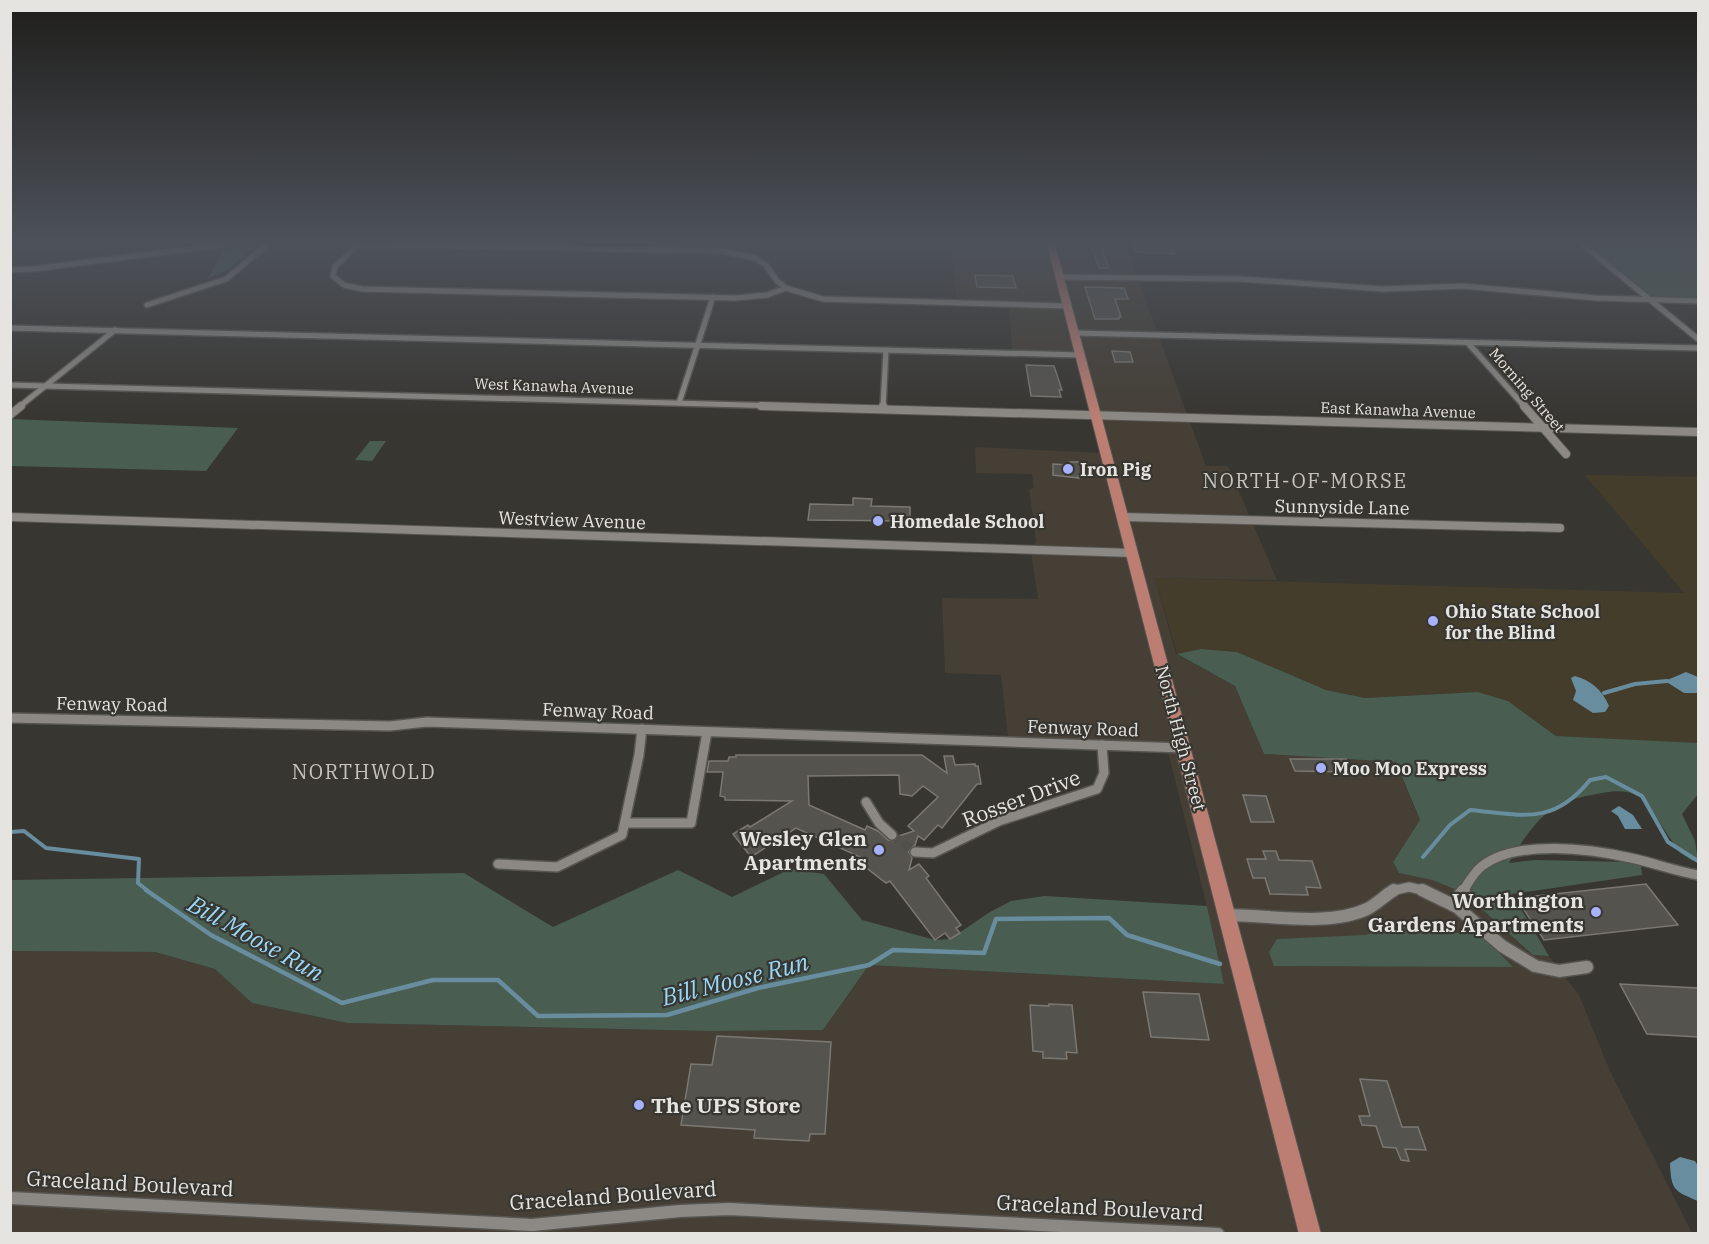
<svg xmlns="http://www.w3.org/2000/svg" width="1709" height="1244" viewBox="0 0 1709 1244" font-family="'IBM Plex Serif',serif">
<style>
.built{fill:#453f36}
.education{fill:#453d2c}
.green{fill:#495d51}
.water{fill:#688d9f}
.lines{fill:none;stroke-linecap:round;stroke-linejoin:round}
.stream-far1{stroke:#688d9f;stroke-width:4}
.stream{stroke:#688d9f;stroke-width:4.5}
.building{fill:#55534e;stroke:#7b7873;stroke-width:1.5;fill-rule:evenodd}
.minor-tunnel{stroke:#52504b;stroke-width:9;stroke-dasharray:9 4.5;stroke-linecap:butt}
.minor-far3-casing{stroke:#575551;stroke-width:8}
.minor-far2-casing{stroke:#575551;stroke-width:10}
.minor-far1-casing{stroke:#575551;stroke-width:12}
.minor-casing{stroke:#575551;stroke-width:15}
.primary-casing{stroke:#575551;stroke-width:2}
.minor-far3{stroke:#8c8984;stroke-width:5}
.minor-far2{stroke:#8c8984;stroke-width:8}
.minor-far1{stroke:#8c8984;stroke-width:9}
.minor{stroke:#8c8984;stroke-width:12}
.primary{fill:#bc7e73;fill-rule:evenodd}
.poi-dot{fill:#a7b1fc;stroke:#383631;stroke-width:2}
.labels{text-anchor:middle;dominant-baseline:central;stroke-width:4.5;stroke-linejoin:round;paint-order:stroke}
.far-street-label{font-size:15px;fill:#e6e4e1;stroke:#383631}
.poi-label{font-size:18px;font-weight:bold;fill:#e6e4e1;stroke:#383631;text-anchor:start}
.street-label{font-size:18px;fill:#e6e4e1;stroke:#383631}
.neighbourhood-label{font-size:20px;letter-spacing:1.5px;fill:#c6c3be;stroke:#383631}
.near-street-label{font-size:21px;fill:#e6e4e1;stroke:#383631}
.near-poi-label{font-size:21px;font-weight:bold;fill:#e6e4e1;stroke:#383631;text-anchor:end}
.near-water-label{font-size:24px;font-style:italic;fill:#98d9f9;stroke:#383631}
</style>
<rect width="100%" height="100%" fill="#383631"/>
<polygon class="built" points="951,244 1125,244 1206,466 1228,466 1277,580 1155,578 1176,654 1235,686 1264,754 1396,762 1420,821 1393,862 1399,873 1432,880 1464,893 1533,955 1549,956 1579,995 1610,1071 1692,1233 11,1234 11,951 155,952 215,969 252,1003 347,1023 709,1031 823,1030 869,965 1224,984 1207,906 1167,748 1009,745 1001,675 945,673 942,598 1038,599 1031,552 1036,541 1029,489 1034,488 1032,474 976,473 975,447 1106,453 1081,354 1012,353 1009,304 957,303"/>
<polygon class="education" points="1585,475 1698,477 1698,743 1556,736 1508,701 1478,692 1365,698 1326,690 1237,652 1201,649 1177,654 1155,578 1684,593"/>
<g class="green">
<polygon points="1587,244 1698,244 1698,299 1651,296"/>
<polygon points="254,247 228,270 208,278 225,249"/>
<polygon points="11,419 238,428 206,471 11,466"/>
<polygon points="370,441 386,441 372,461 355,460"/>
<path d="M 1201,649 L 1237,652 L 1326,690 L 1365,698 L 1478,692 L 1508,701 L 1556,736 L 1698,743 L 1698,794 L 1682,814 L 1695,841 L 1698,861 L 1693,861 L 1680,853 L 1646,802 C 1632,790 1620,790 1602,793 C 1587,796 1571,798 1557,806 C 1537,817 1520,844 1509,863 L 1536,860 L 1627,862 L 1641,866 L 1642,875 L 1512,894 L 1549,956 L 1533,955 L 1464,893 L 1432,880 L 1399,873 L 1393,862 L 1420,820 L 1396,762 L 1264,754 L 1235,686 L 1177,654 Z"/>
<polygon points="790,869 824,874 862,920 935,940 950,939 990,912 1011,901 1045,896 1207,906 1224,984 869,965 823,1030 709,1031 347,1023 252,1003 215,969 155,952 11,951 10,880 464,873 553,927 678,870 732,897"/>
<polygon points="1423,922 1452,933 1475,933 1484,938 1513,967 1274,966 1269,952 1277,939 1365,935 1409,923"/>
</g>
<g class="water">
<polygon points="1686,672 1698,677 1698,693 1684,693 1665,681"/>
<path d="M 1575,676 C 1592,681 1602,690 1609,706 L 1605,712 L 1593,713 L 1573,700 L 1576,691 L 1571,678 Z"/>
<polygon points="1619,806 1633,815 1642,829 1625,829 1618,816 1611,811"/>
<path d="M 1680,1157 L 1695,1161 L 1698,1166 L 1698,1201 C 1674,1191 1671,1190 1670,1163 Z"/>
</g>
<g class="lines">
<g class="stream-far1">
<polyline points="1604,693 1635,684 1667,681"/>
<polyline points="10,832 24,831 46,848 139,859 138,883 148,891"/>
<path d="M 1423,857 L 1450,825 L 1470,810 C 1522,815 1553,826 1590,780 L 1606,777 L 1642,796 L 1668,842 L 1698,861"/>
</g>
<polyline class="stream" points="146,890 211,935 342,1003 433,980 498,980 538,1016 667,1015 758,988 869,965 893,950 984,953 996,919 1109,918 1127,935 1220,964"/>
</g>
<g class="building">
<polygon points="1091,244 1100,244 1109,268 1099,268"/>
<polygon points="1133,244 1170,244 1175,254 1136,252"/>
<polygon points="975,275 1013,276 1016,288 977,287"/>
<polygon points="1085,287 1124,288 1128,299 1115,299 1121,317 1119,317 1119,319 1095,319"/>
<polygon points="1112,351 1130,352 1133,362 1115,362"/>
<polygon points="1026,365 1054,366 1062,390 1059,390 1061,397 1031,396"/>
<polygon points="1070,462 1082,462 1083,467 1088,467 1089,476 1078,476 1079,478 1053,475 1053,464 1071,465"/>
<polygon points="853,498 872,499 871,506 910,507 910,521 808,520 810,504 853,505"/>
<path d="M 736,755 L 922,755 L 947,773 L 944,756 L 953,756 L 955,765 L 975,764 L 975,766 L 978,766 L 981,784 L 977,784 L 942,828 L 938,825 L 924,840 L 918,836 L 915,845 L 908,851 L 912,858 L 909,870 L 919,864 L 929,876 L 926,878 L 961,925 L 956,928 L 960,933 L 950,939 L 945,933 L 935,940 L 890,881 L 886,883 L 864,866 L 867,860 L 796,828 L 751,857 L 733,834 L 748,825 L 750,827 L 792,801 L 725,800 L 725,797 L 720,796 L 723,772 L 707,772 L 709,761 L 728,761 L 729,757 L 736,757 ZM 899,775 L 900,794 L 912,796 L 923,786 L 938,797 L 908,826 L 914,831 L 899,836 L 895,841 L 888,840 L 878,831 L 867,826 L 865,830 L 809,805 L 808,776 Z"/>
<polygon points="1290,759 1346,759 1351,772 1295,771"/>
<polygon points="1243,795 1266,796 1274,822 1251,822"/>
<polygon points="1263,851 1276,851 1279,860 1312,861 1321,888 1306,887 1308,895 1270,894 1265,878 1253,878 1247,859 1266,859"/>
<polygon points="1646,884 1678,925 1544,940 1516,898"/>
<polygon points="1620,984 1698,988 1698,1037 1647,1034"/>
<polygon points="1143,992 1199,994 1209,1040 1151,1037"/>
<polygon points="1049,1004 1072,1005 1077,1053 1066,1052 1067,1059 1043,1058 1043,1052 1033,1051 1030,1005 1049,1006"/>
<polygon points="717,1036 831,1042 825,1134 810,1134 809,1141 754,1138 755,1130 681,1125 691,1064 712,1065"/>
<polygon points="1360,1079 1387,1081 1402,1127 1418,1127 1426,1150 1405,1149 1409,1161 1401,1160 1396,1148 1383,1147 1376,1126 1362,1125 1359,1116 1370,1116"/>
</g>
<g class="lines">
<polyline class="minor-tunnel" points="892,835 915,852"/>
<g class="minor-far3-casing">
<g id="minor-far3">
<polyline points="355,244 722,251 755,258 766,265 777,281 786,288 823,299 1067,306"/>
<polyline points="358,244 335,267 333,276 344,285 362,289 736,298 767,295 786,288"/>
<polyline points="1582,244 1698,339"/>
<polyline points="10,270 34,269 227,244"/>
<polyline points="1060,277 1240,279 1383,289 1463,286 1597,298 1698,301"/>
<polyline points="147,305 226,279 268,244"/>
<polyline points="10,328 1081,355"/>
<polyline points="1075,333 1698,348"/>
<polyline points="1468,343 1525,407"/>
<polyline points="10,385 815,407"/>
<polyline points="679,403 713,297"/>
<polyline points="19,407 115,330"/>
<polyline points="883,407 886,350"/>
</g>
</g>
<g class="minor-far2-casing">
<g id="minor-far2">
<polyline points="761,406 1698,432"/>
<polyline points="1524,406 1566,454"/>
<polyline points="883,409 883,406"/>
<polyline points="10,415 21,406"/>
<polyline points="10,517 1133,553"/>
<polyline points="1123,517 1560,528"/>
</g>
</g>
<g class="minor-far1-casing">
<g id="minor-far1">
<polyline points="10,718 390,726 427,722 1184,748"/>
<polyline points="866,802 879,823 892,835"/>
<polyline points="625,823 691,823 707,732"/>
<polyline points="915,852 933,853 999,821 1097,789 1104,773 1102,745"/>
<polyline points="498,864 557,867 622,835 639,755 642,729"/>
<polyline points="1391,891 1409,887 1426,891"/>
<path d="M 1463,891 C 1469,882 1474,872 1482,866 C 1517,839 1591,849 1631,858 C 1654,863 1675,871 1698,875"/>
</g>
</g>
<g class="minor-casing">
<g id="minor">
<polyline points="1422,890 1457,907 1502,946 1535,966 1559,971 1587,967"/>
<polyline points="1453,903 1464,890"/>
<path d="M 1227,915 C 1268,915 1329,927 1367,909 C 1377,904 1384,896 1394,890"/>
<polyline points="10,1198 532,1225 680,1211 729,1209 1218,1234"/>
</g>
</g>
<g class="primary-casing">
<polygon id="primary" points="1047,244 1055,244 1321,1234 1299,1234"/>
</g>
<use href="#minor-far3" class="minor-far3"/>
<use href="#minor-far2" class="minor-far2"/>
<use href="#minor-far1" class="minor-far1"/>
<use href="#minor" class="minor"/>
<use href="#primary" class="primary"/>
</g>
<linearGradient id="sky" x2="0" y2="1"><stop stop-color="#1f1e1b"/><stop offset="0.58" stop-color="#4d525a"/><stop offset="1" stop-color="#4d525a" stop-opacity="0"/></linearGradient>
<rect width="1709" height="418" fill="url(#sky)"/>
<g class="poi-dot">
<circle cx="1068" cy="469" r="6"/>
<circle cx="878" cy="521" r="6"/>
<circle cx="1433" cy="621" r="6"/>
<circle cx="1321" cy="768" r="6"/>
<circle cx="879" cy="850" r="6"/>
<circle cx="1596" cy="912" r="6"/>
<circle cx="639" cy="1105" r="6"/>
</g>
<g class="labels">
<g class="far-street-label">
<text transform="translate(554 386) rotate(2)">West Kanawha Avenue</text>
<text transform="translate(1527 390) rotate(49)">Morning Street</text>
<text transform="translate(1398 410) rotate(2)">East Kanawha Avenue</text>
</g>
<g class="poi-label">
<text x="1080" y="469">Iron Pig</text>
<text x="890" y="521">Homedale School</text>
<text x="1445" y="611">Ohio State School<tspan x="1445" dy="21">for the Blind</tspan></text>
<text x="1333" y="768">Moo Moo Express</text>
</g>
<g class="street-label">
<text transform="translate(1342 507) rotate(1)">Sunnyside Lane</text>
<text transform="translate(572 520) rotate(2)">Westview Avenue</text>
<text transform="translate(112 704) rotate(1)">Fenway Road</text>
<text transform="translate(598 711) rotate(2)">Fenway Road</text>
<text transform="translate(1083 728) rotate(2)">Fenway Road</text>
<text transform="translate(1181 738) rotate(75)">North High Street</text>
</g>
<g class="neighbourhood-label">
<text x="1305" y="480">NORTH-OF-MORSE</text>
<text x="364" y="771">NORTHWOLD</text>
</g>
<g class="near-street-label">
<text transform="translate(1021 798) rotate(-21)">Rosser Drive</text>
<text transform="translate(130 1183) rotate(3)">Graceland Boulevard</text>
<text transform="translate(613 1195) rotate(-4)">Graceland Boulevard</text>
<text transform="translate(1100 1207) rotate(3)">Graceland Boulevard</text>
</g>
<g class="near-poi-label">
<text x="867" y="838">Wesley Glen<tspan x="867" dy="24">Apartments</tspan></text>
<text x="1584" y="900">Worthington<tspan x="1584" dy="24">Gardens Apartments</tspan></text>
<text x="651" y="1105" text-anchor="start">The UPS Store</text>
</g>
<g class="near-water-label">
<text transform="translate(256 938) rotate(29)">Bill Moose Run</text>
<text transform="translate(735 979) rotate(-14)">Bill Moose Run</text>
</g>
</g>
<rect width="1709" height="1244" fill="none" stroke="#e6e4e1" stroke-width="24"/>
</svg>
